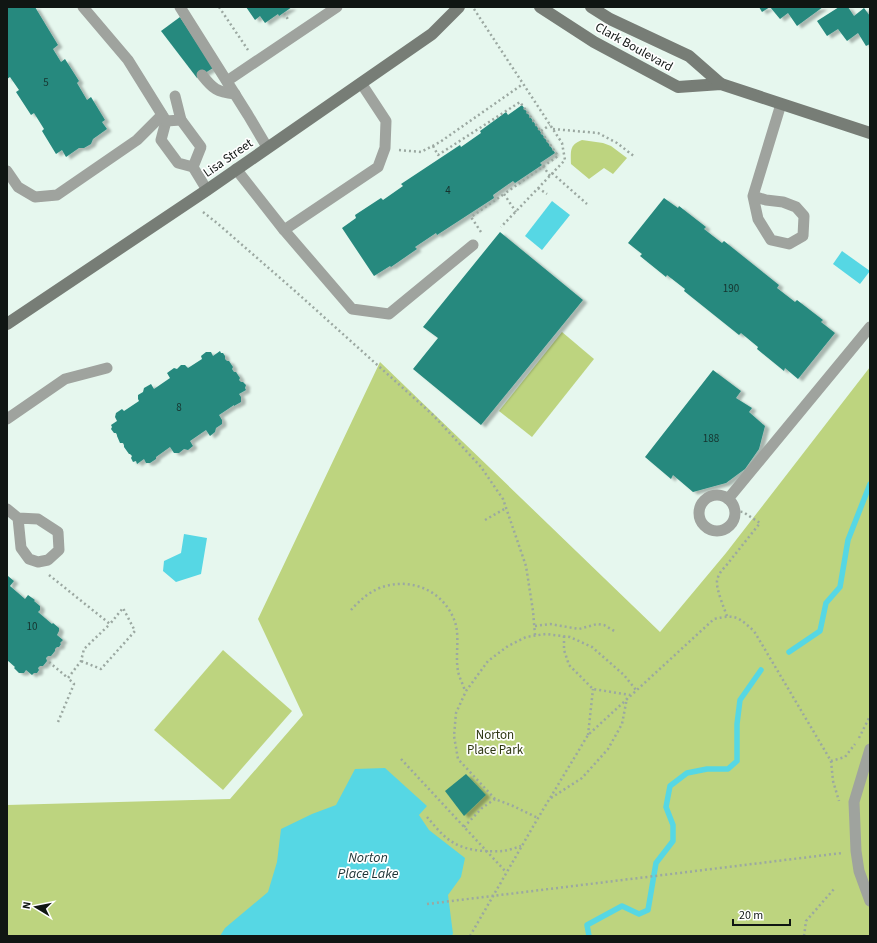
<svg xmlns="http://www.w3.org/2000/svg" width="877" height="943" viewBox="0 0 877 943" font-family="'Source Sans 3',sans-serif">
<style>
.green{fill:#bdd47f}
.water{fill:#56d7e4}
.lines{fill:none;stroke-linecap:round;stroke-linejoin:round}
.stream{stroke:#56d7e4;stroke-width:5.5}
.building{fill:#26897e;filter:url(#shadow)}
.path{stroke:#9ba8a1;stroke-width:2.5;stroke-dasharray:2 3;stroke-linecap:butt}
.lane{stroke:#9fa39e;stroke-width:11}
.secondary{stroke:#777d76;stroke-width:12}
.labels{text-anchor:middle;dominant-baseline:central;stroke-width:3.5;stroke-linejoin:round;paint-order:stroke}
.number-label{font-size:11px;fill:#16332e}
.street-label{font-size:13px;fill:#101613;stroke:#fff}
.park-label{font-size:13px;fill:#2f3813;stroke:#fff}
.water-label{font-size:14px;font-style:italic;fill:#1d3436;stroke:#fff}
</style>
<defs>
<filter id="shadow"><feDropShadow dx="4.5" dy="2.5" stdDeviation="1" flood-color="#0004"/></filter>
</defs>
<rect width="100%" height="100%" fill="#e6f7ee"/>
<g class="green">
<path d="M 582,140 L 603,143 L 611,146 L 627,158 L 613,174 L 604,168 L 589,179 L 571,164 C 571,151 569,145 582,140 Z"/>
<polygon points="562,332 594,359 532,437 499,411"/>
<polygon points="380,362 660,632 726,553 870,367 870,936 7,936 7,805 230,799 303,715 258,619"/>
<polygon points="223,650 292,711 223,790 154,730"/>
</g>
<g class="water">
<polygon points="552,201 570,215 542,250 525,236"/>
<polygon points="842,251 870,271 860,284 833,264"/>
<polygon points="184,534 207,538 201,574 176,582 163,571 164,561 181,553"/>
<polygon points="385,768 427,806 419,815 429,830 465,858 461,877 448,895 453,934 451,936 220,936 225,928 268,892 277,862 281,829 312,814 336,805 355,769"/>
</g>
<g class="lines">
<g class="stream">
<polyline points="789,652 820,631 826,603 840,587 848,540 870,484"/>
<polyline points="589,936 587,925 622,906 639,914 648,910 656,863 673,841 673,825 666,807 670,786 687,773 707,769 728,769 737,761 737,724 740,700 761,670"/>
</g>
</g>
<g class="building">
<polygon points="7,7 35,7 58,45 53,49 61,62 65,59 79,81 77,83 87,100 91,97 105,120 102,122 107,129 93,139 91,144 84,148 79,148 66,157 62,150 56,154 42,131 44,129 34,113 31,115 16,92 19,90 10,77 7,79"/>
<polygon points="246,7 292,7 279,16 278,14 265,23 260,16 255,20"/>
<polygon points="759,7 770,7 762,12"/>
<polygon points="770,7 823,7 797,26 788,13 780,19"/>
<polygon points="839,7 848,7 854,16 864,8 870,16 870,44 866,46 858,33 847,41 838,29 827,36 817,21"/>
<polygon points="180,17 213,68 197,78 161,31"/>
<polygon points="522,105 555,153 540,163 542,165 515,183 513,181 493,195 494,198 437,235 436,233 415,247 417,249 391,267 390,266 374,276 342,228 356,218 355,215 381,198 383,200 403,186 401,184 460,145 461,147 481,133 480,131 506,112 508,115"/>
<polygon points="664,198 678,208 679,206 706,227 704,229 722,243 724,241 779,285 777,288 795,302 797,300 823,320 821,322 835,333 798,379 785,368 784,371 757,349 758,347 741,333 739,335 684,291 685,289 667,275 666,277 640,256 642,254 628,243"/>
<polygon points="500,232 583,300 481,425 413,369 438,338 423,327"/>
<polygon points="220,351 221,353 223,353 225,356 225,359 227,361 229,361 233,367 232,369 234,372 236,372 240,378 239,380 241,382 243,382 246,385 245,388 246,390 239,394 241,397 241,402 234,406 234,405 219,415 222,420 222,424 216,428 215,432 210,436 206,430 190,441 193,446 188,450 184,449 179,453 174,453 170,447 156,457 156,459 150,463 146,463 144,459 137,464 136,461 133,462 131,458 132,456 130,454 129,454 124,447 124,445 123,443 120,443 117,436 117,435 116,433 114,433 111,429 112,427 111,425 117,421 115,417 116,413 122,409 124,411 139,401 138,399 138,395 143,392 144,388 151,384 154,389 170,378 167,373 174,368 177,369 181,365 185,365 188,368 202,359 201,356 206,352 211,352 213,356"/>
<polygon points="713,370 741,391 736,398 752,408 749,412 765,426 759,449 745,469 726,483 693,492 673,475 671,479 645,457"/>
<polygon points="7,576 8,576 14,581 10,586 25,599 28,595 35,600 34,601 40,606 40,610 38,612 52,624 53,623 59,628 59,631 57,635 63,640 60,643 61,644 59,647 57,647 55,649 55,651 51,656 48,656 46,658 47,661 43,666 40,666 38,668 39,670 37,673 34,673 32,675 26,670 24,673 19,673 14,668 15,667 7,660"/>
<polygon points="466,774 486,795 464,816 445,791"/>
</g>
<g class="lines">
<g class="path">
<polyline points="219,7 248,50"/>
<polyline points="474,9 562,143 565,160 501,227"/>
<polyline points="284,13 289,21"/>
<polyline points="553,129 598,133 617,143 635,157"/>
<polyline points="541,131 550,125"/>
<polyline points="433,146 438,155 520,102 558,156 504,194 516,212"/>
<polyline points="399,150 421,152 440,142 523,84"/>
<polyline points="543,166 550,176"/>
<polyline points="552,173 587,204"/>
<polyline points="538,188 547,194"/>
<polyline points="203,212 217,223 295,291 433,415 481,467 503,499 526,566 533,611 535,635"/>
<polyline points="481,232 471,217 504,194"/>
<polyline points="485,520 506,508"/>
<polyline points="49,575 110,624 123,608 135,631 101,669 81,661"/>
<path d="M 351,610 C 360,600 372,589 386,586 C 415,578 445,593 455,622 C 460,637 455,655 458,671 C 459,677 463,684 465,691"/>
<path d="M 727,616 C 724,608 716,589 717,581 C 718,575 721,571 725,567 L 760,523 L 743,512 L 736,511"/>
<polyline points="535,626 550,624 579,629 597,624 604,625 616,632"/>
<polyline points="564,636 564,650 569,665 593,689 630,695"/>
<polyline points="49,662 68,678 81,661 84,649 110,624"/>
<polyline points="58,722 74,684 68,678"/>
<polyline points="588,735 593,689"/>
<polyline points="859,738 870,716"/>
<polyline points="401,759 506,872"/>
<polyline points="831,761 833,781 839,801"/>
<polyline points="551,798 582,778 608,749 622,724 627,698"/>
<polyline points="495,799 458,759 454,736 456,713 466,691 488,661 508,646 526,637 546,634 570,637 592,647 624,675 636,690"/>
<path d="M 427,817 C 435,826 443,837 454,843 C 467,851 488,852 503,851 C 509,850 515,848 521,846"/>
<polyline points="464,827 482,808 495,799 513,806 538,818"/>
<polyline points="427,904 842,853"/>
<path d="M 470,936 L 538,818 L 588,735 L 714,619 C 736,614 738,617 754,631 L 831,761 L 845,757 L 855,744"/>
<polyline points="804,936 806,921 834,889"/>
</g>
<g class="lane">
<polyline points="83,7 128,60 166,121 161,140 178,163 193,167 207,190"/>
<polyline points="180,7 248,115 267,147"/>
<path d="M 202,75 C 213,89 217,92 235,94"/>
<polyline points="227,81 337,7"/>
<polyline points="175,96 181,120"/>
<polyline points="166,121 181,120 201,147 193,167"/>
<polyline points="236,169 284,230 378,167 385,148 386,121 361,83"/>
<polyline points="7,171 18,187 35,197 57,195 137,140 162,115"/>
<polyline points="753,196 766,200 783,202 796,207 804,216 803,236 789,244 771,240 758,219 753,196 781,104"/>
<polyline points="284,230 352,309 389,314 473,245"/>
<polyline points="7,419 65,379 107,368"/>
<circle cx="717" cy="513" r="18"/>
<polyline points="728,499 870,327"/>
<polyline points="7,509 18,518 38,519 58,532 59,550 48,560 38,562 29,559 21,548 18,518"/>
<polyline points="870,749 854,802 856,851 859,871 870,901"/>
</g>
<g class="secondary">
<polyline points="540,7 594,42 678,87 721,84 870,133"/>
<polyline points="591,7 610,19 689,56 721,84"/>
<polyline points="7,324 207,190 432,34 459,7"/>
</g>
</g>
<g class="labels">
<g class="number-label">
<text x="46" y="82">5</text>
<text x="448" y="190">4</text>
<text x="731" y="288">190</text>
<text x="179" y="407">8</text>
<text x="711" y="438">188</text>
<text x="32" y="626">10</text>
</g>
<g class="street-label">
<text transform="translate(634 47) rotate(29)">Clark Boulevard</text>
<text transform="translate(228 158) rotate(-35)">Lisa Street</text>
</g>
<g class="park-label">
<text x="495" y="735">Norton<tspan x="495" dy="15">Place Park</tspan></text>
</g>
<g class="water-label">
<text x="368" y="858">Norton<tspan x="368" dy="16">Place Lake</tspan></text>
</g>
</g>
<rect width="877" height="943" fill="none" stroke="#101613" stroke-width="16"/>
<g transform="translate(36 907) rotate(280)" stroke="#ffffff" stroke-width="3" paint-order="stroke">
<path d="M0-3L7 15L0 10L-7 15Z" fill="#101613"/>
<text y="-6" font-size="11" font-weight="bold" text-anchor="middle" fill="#101613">N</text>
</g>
<path d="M733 919v6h57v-6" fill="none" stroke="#101613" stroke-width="2"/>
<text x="739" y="919" font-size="12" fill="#101613" stroke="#ffffff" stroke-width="3" paint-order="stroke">20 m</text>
</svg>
